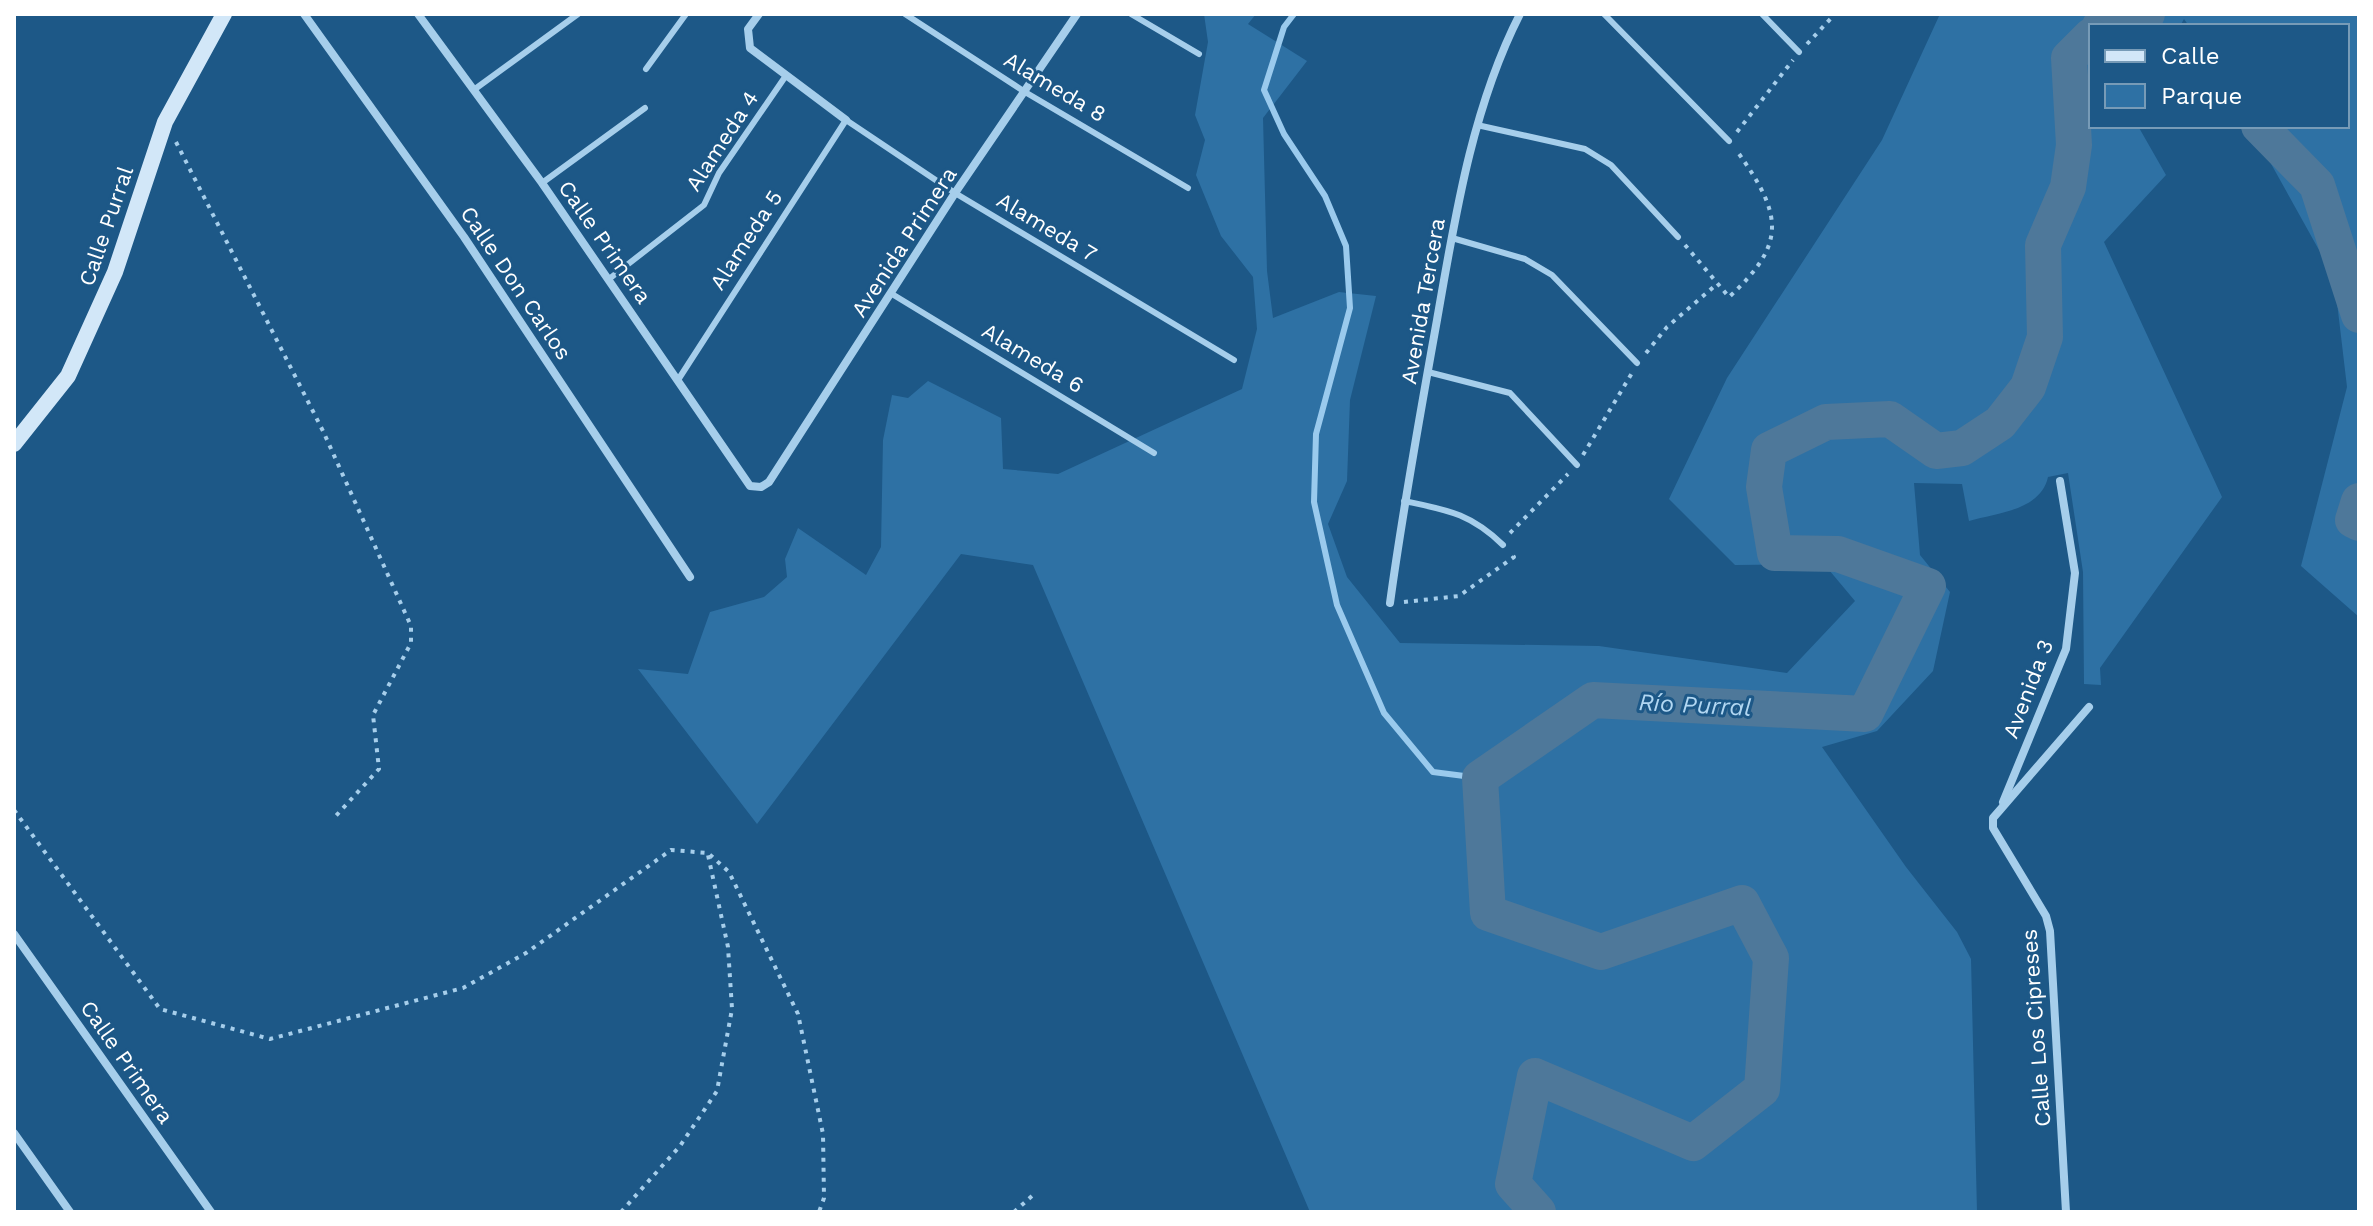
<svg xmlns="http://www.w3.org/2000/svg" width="2373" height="1226" viewBox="0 0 2373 1226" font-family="'Work Sans',sans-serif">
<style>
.green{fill:#2e71a4}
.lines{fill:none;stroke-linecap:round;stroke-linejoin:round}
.stream{stroke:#9acaed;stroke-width:6}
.river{stroke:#4e789a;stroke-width:36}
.path{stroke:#a6ceeb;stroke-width:4;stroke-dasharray:4 6;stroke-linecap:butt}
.lane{stroke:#a6ceeb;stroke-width:6}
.street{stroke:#a6ceeb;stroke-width:8}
.secondary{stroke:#d2e7f8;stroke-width:16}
.labels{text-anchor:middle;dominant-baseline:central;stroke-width:6;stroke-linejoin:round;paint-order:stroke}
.street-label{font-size:22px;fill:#fff;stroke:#1d5887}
.water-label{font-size:24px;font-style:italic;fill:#b2d7f2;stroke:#1d5887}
</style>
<rect width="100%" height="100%" fill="#1d5887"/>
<path class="green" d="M 1204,14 L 1256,14 L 1248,24 L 1307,61 L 1263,118 L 1267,271 L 1273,318 L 1339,292 L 1376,296 L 1350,400 L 1347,481 L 1328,524 L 1347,577 L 1400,643 L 1599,646 L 1787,673 L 1855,601 L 1824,564 L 1735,565 L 1669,499 L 1727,378 L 1882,140 L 1940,14 L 2359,14 L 2359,617 L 2301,566 L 2347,387 L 2334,277 L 2250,126 L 2347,126 L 2347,26 L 2189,26 L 2184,19 L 2180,26 L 2091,26 L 2091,126 L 2138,126 L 2166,175 L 2104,242 L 2222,497 L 2100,668 L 2101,685 L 2084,684 L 2083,572 L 2068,473 L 2048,477 C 2041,510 1997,513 1969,521 L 1962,484 L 1914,483 L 1920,555 L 1950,592 L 1933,671 L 1877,731 L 1822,747 L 1906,867 L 1957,932 L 1971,959 L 1977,1212 L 1310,1212 L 1033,565 L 961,554 L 757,824 L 638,669 L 688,674 L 710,612 L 764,597 L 787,577 L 785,559 L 798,528 L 866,575 L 881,547 L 883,440 L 892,395 L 908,398 L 928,381 L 1001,418 L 1003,469 L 1058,474 L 1242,389 L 1257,329 L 1253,277 L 1221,236 L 1196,175 L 1205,140 L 1195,115 L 1208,42 Z"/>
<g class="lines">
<polyline class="stream" points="1294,14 1284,27 1264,90 1284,134 1325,196 1346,246 1350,308 1316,434 1314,502 1337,605 1384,713 1433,772 1480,778"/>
<g class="river">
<polyline points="2100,26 2147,14"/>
<polyline points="2259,126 2317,185 2359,315"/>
<polyline points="2359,501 2353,520 2359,523"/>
<polyline points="1538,1212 1513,1184 1535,1076 1693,1143 1762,1089 1771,958 1742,903 1601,952 1488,913 1480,778 1593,700 1865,714 1928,586 1838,554 1775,553 1764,487 1769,450 1826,422 1890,419 1936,451 1962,448 2000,423 2028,387 2045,337 2043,245 2068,187 2074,145 2069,58 2091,36"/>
</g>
<g class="path">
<polyline points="1807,44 1835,14"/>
<polyline points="1737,132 1793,60"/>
<polyline points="176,142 323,431 411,626 411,643 373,715 379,769 333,819"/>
<path d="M 1685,245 L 1729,297 C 1788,243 1782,214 1737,151"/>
<polyline points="1646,353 1667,327 1717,284"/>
<polyline points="1583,455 1632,373"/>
<polyline points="1510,533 1568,474"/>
<polyline points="1404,602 1459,596 1514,557 1510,553"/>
<polyline points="14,810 160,1009 270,1039 463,988 526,953 671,850 708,853 729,872 798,1014 823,1134 824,1198 819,1212"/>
<polyline points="621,1212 680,1146 717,1091 732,1009 728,947 708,855"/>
<polyline points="1014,1212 1033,1195"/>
</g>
<g class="lane">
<polyline points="905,14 1025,92 1188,188"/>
<polyline points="1131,14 1199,54"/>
<polyline points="1604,14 1729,141"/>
<polyline points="1762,14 1799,52"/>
<polyline points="646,69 686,14"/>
<polyline points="475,89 578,14"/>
<polyline points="1477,125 1585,149 1611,165 1678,237"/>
<polyline points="542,183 645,108"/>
<polyline points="1452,238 1525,259 1552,275 1637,363"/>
<polyline points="609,279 704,205 719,173 785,77"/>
<polyline points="892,294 1154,453"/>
<polyline points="1428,372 1510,393 1577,465"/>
<polyline points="678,380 846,120 955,193 1234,360"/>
<path d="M 1404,501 C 1447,510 1470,513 1503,545"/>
</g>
<g class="street">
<polyline points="304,14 464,237 690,577"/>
<polyline points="418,14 542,183 750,486 761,487 769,482 955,193 1077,14"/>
<polyline points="759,14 748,29 750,48 846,120"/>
<path d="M 1390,603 C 1403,508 1420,414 1437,320 C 1455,217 1472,108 1520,14"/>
<polyline points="2003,802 2066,649 2075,573 2060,481"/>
<polyline points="14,934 211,1212"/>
<polyline points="14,1133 70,1212"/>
<polyline points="2066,1212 2050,931 2046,916 1993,828 1993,818 2000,810 2089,707"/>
</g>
<polyline class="secondary" points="14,444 68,376 115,272 165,122 224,14"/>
</g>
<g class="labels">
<g class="street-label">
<text transform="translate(1055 87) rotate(31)">Alameda 8</text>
<text transform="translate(722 141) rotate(-57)">Alameda 4</text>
<text transform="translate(106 226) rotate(-71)">Calle Purral</text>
<text transform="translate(1047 227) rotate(31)">Alameda 7</text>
<text transform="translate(746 240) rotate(-57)">Alameda 5</text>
<text transform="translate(605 242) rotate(55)">Calle Primera</text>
<text transform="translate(904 242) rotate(-57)">Avenida Primera</text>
<text transform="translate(516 283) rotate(56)">Calle Don Carlos</text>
<text transform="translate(1423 301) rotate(-80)">Avenida Tercera</text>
<text transform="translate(1033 358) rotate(31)">Alameda 6</text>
<text transform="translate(2028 689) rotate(-69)">Avenida 3</text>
<text transform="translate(2036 1028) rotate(-94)">Calle Los Cipreses</text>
<text transform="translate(127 1062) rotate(55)">Calle Primera</text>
</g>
<g class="water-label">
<text transform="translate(1695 705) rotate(3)">Río Purral</text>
</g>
</g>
<rect width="2373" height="1226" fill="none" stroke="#ffffff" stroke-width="32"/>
<rect x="2089" y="24" width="260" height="104" fill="#1d5887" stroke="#779bb7" stroke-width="2"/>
<rect x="2105" y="50" width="40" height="12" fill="#d2e7f8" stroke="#779bb7" stroke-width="2"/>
<text x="2161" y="64" font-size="24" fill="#ffffff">Calle</text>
<rect x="2105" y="84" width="40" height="24" fill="#2e71a4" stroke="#779bb7" stroke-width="2"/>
<text x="2161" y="104" font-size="24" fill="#ffffff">Parque</text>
</svg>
